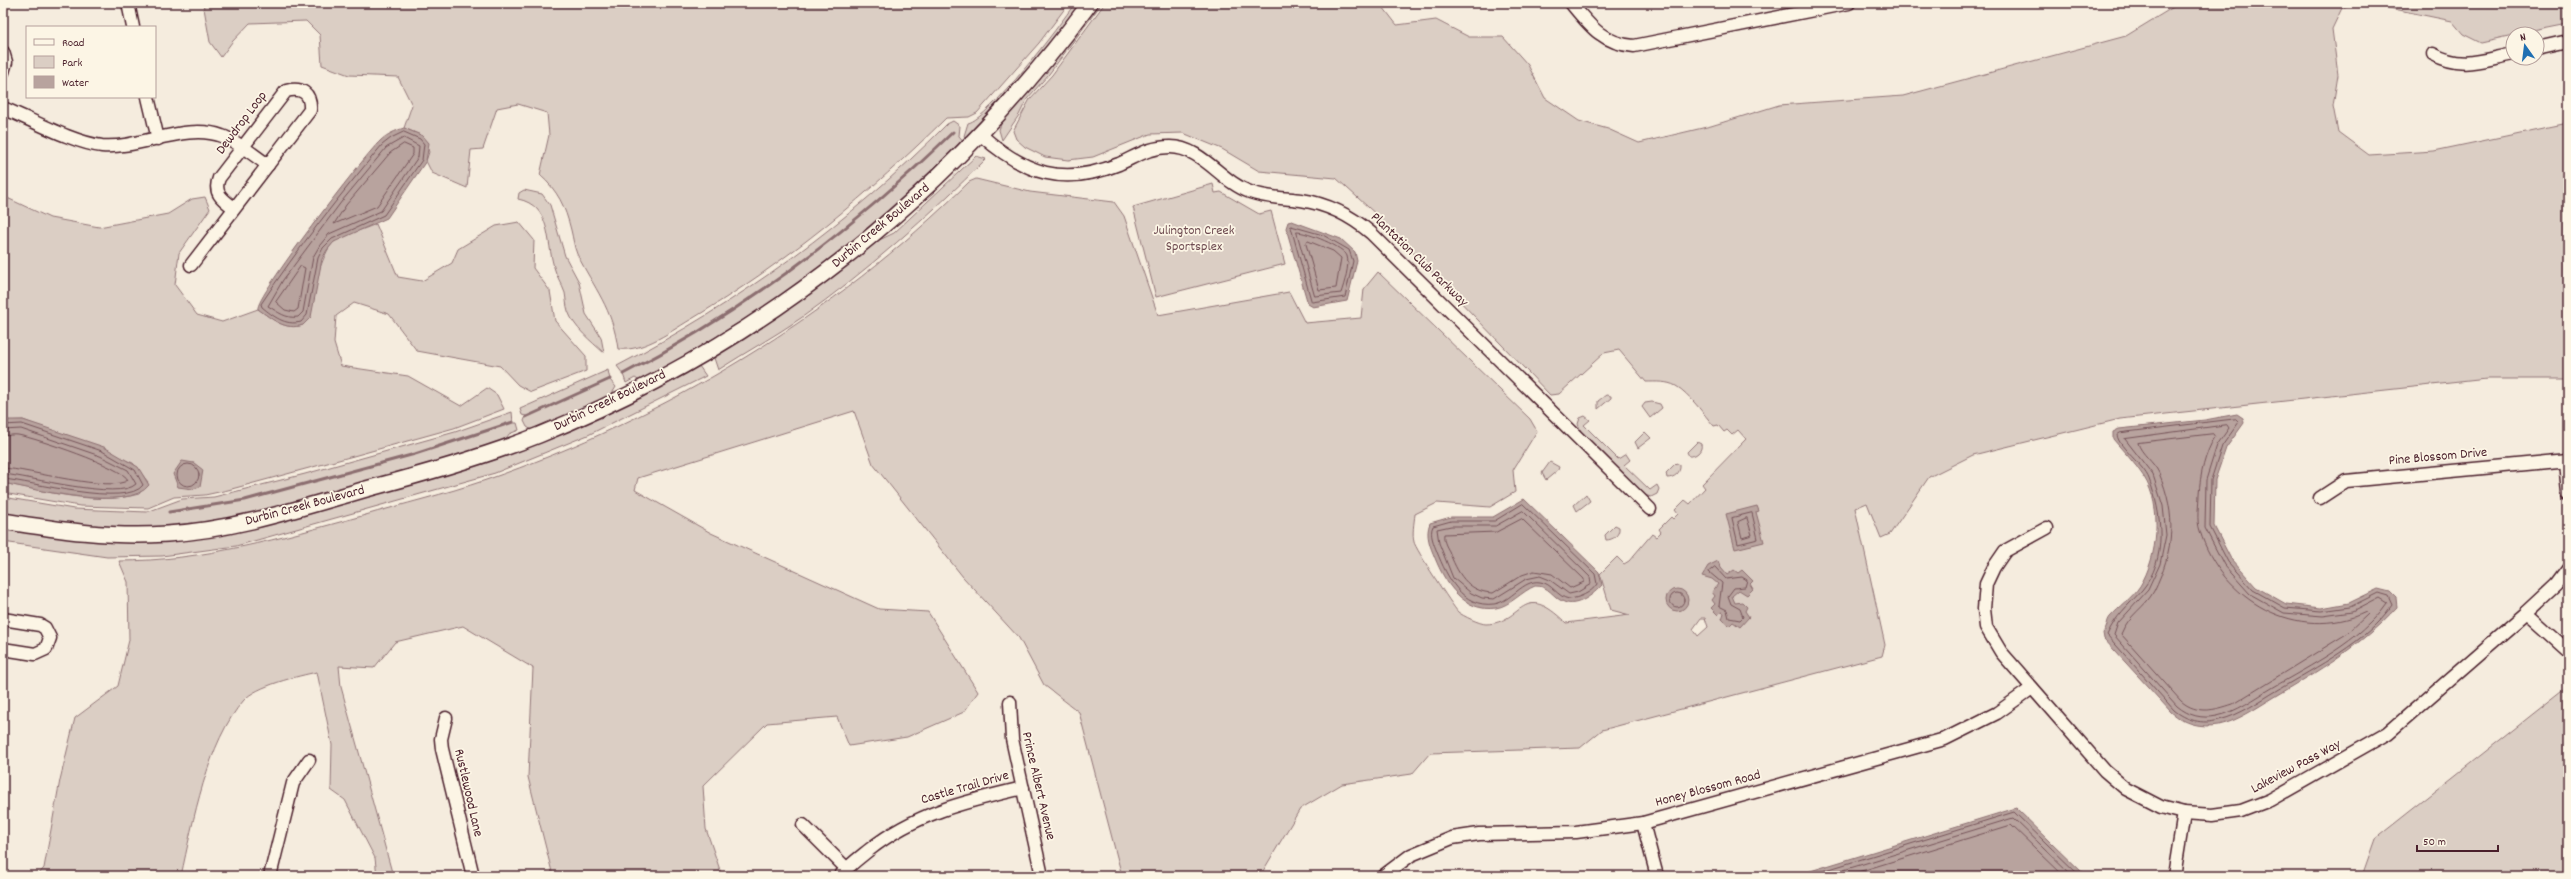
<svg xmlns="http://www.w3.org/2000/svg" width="2571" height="879" viewBox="0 0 2571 879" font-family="Dekko,sans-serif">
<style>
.green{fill:#dbcec4;stroke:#927678;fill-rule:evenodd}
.water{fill:#b8a39e;stroke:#8c6e70}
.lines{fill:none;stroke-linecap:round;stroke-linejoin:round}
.shore{stroke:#765459;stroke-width:1}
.stream{stroke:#8c6e70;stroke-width:3}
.minor-casing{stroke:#4a1f2b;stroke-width:15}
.tertiary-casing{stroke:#4a1f2b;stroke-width:18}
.minor{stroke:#fcf5e5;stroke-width:12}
.tertiary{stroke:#fcf5e5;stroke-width:15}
.labels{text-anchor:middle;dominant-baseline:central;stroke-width:3.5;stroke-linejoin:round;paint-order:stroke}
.street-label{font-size:14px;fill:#4a1f2b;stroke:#fcf5e5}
.park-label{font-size:14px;fill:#6e4b51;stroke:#fcf5e5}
</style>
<rect width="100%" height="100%" fill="#f5ecde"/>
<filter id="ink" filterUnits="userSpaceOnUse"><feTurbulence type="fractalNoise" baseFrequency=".025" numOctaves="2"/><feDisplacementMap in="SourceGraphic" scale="8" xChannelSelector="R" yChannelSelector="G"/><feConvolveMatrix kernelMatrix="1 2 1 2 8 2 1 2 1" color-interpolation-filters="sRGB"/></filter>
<g filter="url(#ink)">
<g class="green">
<path d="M 203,3 L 1069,3 L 1039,43 L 977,113 L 969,117 L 946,118 C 869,194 788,261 695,317 C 672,330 645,352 618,349 C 613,309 594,288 577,254 C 574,247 573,238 571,230 C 565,206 558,191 540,175 L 549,135 L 547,113 L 518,104 L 497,108 L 483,149 L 471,150 L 467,188 L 432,173 L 426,161 L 429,152 L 423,136 L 404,128 L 412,105 L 398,77 L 349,75 L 322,65 L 320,35 L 306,21 L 250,23 L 232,42 L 221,57 L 210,42 Z"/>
<path d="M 1075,3 L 1082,3 L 1039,59 L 967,139 L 964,136 L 968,123 C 989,119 1060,25 1075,3 Z"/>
<polygon points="1096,3 1102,3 1049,74 1027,99 1019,115 1002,140 999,130 1002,121"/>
<path d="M 1105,3 L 1382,3 L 1383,7 L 1397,25 L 1436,20 L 1469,37 L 1503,37 L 1528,65 L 1545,98 L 1579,121 L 1608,129 L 1639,143 L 1711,126 L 1779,105 L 1903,96 L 2126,36 L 2180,3 L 2354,3 L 2342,8 L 2332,29 L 2338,75 L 2333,106 L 2338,132 L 2369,155 L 2434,151 L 2568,123 L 2568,379 L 2487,379 L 2120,419 L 1973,455 L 1929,477 L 1890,534 L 1881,538 L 1867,503 L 1855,508 L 1885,645 L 1882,656 L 1602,730 L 1580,748 L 1430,753 L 1412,774 L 1342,784 L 1300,809 L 1260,876 L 1122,876 L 1079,712 L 1044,685 L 1019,638 L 963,577 L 873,464 L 854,411 L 638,478 L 635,490 L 711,533 L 879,609 L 928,612 L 978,692 L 964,712 L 907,737 L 849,746 L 837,717 L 767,723 L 703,786 L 706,829 L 722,876 L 553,876 L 528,777 L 533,668 L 463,626 L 395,642 L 374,668 L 339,666 L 341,687 L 393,876 L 377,876 L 375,858 L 345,800 L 331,790 L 332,745 L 317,672 C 298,676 256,686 244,700 C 207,742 193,822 181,876 L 37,876 L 44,868 L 60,780 L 75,718 L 118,686 L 129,640 L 128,582 L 119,561 C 203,561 281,538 362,516 C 403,504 445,494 486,480 C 665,418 834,316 969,182 L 976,179 L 1030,192 L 1114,202 L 1124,216 L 1158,315 L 1289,292 L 1305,323 L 1361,318 L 1364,289 L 1378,272 L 1530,419 L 1537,431 L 1513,470 L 1515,492 L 1490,507 L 1437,503 L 1415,514 C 1414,523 1412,534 1414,542 C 1415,548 1453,607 1458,612 C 1463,616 1480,624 1486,624 C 1524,623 1521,579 1566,623 L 1630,615 L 1611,610 L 1600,574 L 1617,557 L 1624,564 L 1629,561 L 1652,534 L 1656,537 L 1661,532 L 1659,529 L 1671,517 L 1673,519 L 1678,514 L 1675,510 L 1685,500 L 1690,504 L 1705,488 L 1702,484 L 1746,439 L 1738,430 L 1732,435 L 1727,430 L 1724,432 L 1718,425 L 1714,426 C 1705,416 1689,393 1676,386 C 1667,381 1656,382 1646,382 L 1619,350 L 1604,353 L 1559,394 L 1550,395 L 1379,217 L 1336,178 L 1259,171 L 1222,149 L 1183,133 L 1150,134 L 1093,157 L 1068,160 L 1045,157 L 1025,147 L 1016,139 L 1013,131 L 1030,99 L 1052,75 ZM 1701,618 L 1705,618 L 1708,627 L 1698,636 L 1693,629 Z"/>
<polygon points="2365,3 2568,3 2568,23 2513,34 2513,36 2481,43 2463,34 2452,21"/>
<path d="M 953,121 L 960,126 L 959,136 L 965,143 C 932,173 900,205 866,233 C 795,290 719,337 640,381 L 635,378 L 626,383 L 623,374 L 617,366 C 740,302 850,222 947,124 Z"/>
<path d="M 976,156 L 986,159 C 929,216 867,271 801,318 C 775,336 746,352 718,370 L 714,358 L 721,350 L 871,244 L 894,233 Z"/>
<polygon points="1213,184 1215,193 1221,192 1259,214 1271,211 1285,264 1156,297 1133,207"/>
<path d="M 524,190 L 542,194 L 550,205 L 565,256 L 579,282 L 586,314 L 601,337 L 604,353 C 591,341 574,328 568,311 C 566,305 566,298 565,293 C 562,284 556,276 554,267 C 546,241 552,206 518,199 L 519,193 Z"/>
<path d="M 3,196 L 50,218 L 99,227 L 168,214 L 192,199 L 205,197 L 210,209 L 179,253 L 175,285 L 197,315 L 222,322 L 258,309 C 272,319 285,331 303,325 C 309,307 321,252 334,242 C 345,234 363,230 376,224 L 398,277 L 422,281 L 452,263 L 458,249 L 496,226 L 519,222 L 534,240 L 533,268 L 550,291 L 555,321 L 586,356 L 586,371 L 531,392 L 518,385 L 500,366 L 417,351 L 389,314 L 354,303 L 336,316 L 334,343 L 341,366 L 408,376 L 461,406 L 487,388 L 497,395 L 504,409 L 454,428 L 357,455 L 228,490 L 205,495 L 174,497 L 148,508 L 80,506 L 3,493 L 3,483 C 46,491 96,506 139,494 L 148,482 L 133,463 L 23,420 L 3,421 Z"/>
<polygon points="699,366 706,376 588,435 495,473 236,546 162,556 107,557 3,542 3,526 123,541 411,483"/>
<polygon points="608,370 610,380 616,387 611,395 532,430 527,427 524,421 526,416 522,415 520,409"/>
<polygon points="1606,395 1611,396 1611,398 1598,409 1598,401"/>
<polygon points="1652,402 1660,404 1662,408 1650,418 1642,407 1645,403"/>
<path d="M 512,412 L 513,423 L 517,423 L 519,430 L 509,434 L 505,440 C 441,462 376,480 311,498 C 263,511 213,527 163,528 C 107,530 58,522 3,514 L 3,497 L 74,509 L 147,512 L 182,499 L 214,497 L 305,474 L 455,432 Z"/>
<polygon points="1585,416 1590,420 1584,425 1618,459 1626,454 1630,460 1624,465 1650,490 1657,485 1659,489 1657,494 1651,497 1644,495 1582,434 1578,424 1580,418"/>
<polygon points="1645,432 1651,438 1638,448 1635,442"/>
<path d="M 1697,442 L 1701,444 C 1703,451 1695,457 1689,456 L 1687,452 Z"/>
<polygon points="1550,462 1559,467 1558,470 1546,480 1542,473"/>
<path d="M 1676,463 L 1680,465 C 1681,473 1674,478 1667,478 L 1666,473 Z"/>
<polygon points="1586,494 1590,501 1577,511 1574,505"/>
<path d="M 1615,525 L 1619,527 C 1620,535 1613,540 1606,540 L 1605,535 Z"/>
<polygon points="2567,687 2568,876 2362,876 2375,839"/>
</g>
<g class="water">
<path d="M 404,128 L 423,136 L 429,143 L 426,161 L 387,218 L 334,242 L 327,250 L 322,259 L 311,317 L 303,325 C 285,331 272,319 258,309 C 254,298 364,156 380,141 C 387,134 395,131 404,128 Z"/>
<polygon points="1292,221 1341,239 1355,252 1357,261 1347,301 1313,307 1308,304 1286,228 1288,222"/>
<path d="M 2237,414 L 2243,418 L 2244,423 L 2226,448 L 2215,480 L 2214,526 L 2231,559 L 2256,587 L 2286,604 L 2321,608 L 2349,603 L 2378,589 L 2390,592 L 2396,598 L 2397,607 C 2361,646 2318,671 2273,698 C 2256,708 2238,721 2219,725 C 2200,728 2185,724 2171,712 L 2104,639 L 2103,633 C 2108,628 2106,622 2110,617 C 2119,607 2132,598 2140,586 C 2158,557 2163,507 2144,477 C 2135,463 2123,451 2113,439 L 2113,432 L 2119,429 L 2205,420 Z"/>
<path d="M 9,420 L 23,420 L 104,447 L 138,467 L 149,485 C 129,513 33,489 3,483 L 3,421 Z"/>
<polygon points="182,461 194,463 203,470 200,487 193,489 178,487 173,474"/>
<path d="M 1524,499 L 1599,572 L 1602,585 C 1594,594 1577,608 1564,602 C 1553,598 1549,585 1535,586 C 1522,591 1510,606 1496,608 C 1464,613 1445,583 1435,558 C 1430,546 1425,535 1430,523 L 1451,517 L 1493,517 Z"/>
<polygon points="1757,506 1759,511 1756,512 1764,542 1735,549 1726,514"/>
<polygon points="1718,561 1721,568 1727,575 1734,570 1738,573 1742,570 1753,581 1750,584 1753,589 1747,595 1739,590 1732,596 1735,603 1742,602 1747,607 1745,611 1749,617 1740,627 1733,622 1729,626 1722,619 1724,613 1721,612 1718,615 1711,608 1715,604 1712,600 1715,596 1712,592 1718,584 1712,579 1702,576 1708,566"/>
<circle cx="1677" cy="600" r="11"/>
<polygon points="2016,808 2085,875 1794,876"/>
</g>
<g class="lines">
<g class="shore">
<path d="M 404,132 L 420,139 L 424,144 L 422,160 L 384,215 L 332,239 L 323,248 L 318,258 L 307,315 L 301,322 C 285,326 273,316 262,307 L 261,304 C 298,248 339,196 382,145 L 391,138 Z"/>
<path d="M 404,138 L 419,146 L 418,157 L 381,211 L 329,234 L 320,245 L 313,257 L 303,312 L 298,317 C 286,319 278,312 268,306 L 283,280 L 342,201 L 386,148 Z"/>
<polygon points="404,144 413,148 413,154 377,206 334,224 346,205 390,153"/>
<polygon points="1291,226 1323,235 1349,250 1353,261 1345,297 1312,302"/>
<path d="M 1297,232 C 1307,232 1344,247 1347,256 C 1350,265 1344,284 1341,293 L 1315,296 Z"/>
<polygon points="1308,241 1333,251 1341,258 1336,288 1319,290 1306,244"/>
<polygon points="301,266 305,268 298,309 294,312 285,310 276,302"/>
<path d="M 2236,419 L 2239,422 L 2222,446 L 2211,480 L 2210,527 L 2228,562 L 2253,590 L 2285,608 L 2321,611 L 2350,607 L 2378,593 L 2388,596 L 2392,605 C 2366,643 2317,666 2278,690 C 2259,701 2241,715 2219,720 C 2202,725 2186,720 2174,710 L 2107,635 C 2116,615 2127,607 2142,590 C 2168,559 2162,514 2149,479 C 2144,465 2119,448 2117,435 L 2120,433 Z"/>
<path d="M 3,425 L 22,424 L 102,451 L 135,470 L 143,485 C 127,508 30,481 3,479"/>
<path d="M 2227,425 L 2229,428 L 2217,445 L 2206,480 L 2205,528 L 2224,565 L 2250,594 L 2284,613 L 2323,616 L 2352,612 L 2379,598 L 2387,603 C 2361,641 2311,665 2272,688 C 2255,698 2237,712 2217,716 C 2202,719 2189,716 2177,706 L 2114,635 L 2118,623 L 2148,590 L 2160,564 L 2166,535 L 2163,506 L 2153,475 L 2125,439 Z"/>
<path d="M 3,430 L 21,429 L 100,456 L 128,470 L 136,484 C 119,501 28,476 3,474"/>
<path d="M 2213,434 L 2215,437 C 2205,453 2200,475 2199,494 C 2199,505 2196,520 2200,531 C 2221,600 2298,644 2366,612 L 2368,614 L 2348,633 L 2233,704 C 2215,710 2197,715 2181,701 L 2121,634 C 2129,614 2145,608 2154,591 C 2174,550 2177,516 2159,473 C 2154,462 2141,454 2138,443 Z"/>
<path d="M 3,436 C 8,436 13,434 18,435 C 35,438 123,467 128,480 C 112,493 27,469 3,468"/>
<circle cx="188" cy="475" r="11"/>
<path d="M 1523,504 L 1595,574 L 1597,584 C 1591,593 1579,598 1569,599 C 1557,597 1552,583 1540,582 C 1523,579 1511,602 1494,604 C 1462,608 1447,577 1437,552 C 1434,544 1429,534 1433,526 L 1451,521 L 1494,521 Z"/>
<polygon points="1523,511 1590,577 1591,584 1578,592 1569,594 1550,580 1540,576 1526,579 1494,599 1482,598 1471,593 1453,578 1439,543 1437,529 1451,526 1495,526"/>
<polygon points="1752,513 1758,539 1738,544 1732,518"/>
<polygon points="1747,518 1752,535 1742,538 1738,522"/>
<path d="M 1522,519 L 1584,579 L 1584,582 L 1570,588 L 1552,574 L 1534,571 L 1522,575 L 1493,593 C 1467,592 1457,572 1449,551 C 1446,546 1443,540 1444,534 L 1496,532 Z"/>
<polygon points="1715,567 1726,579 1742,577 1747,580 1745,587 1734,588 1728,596 1731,604 1740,609 1743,617 1740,620 1729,618 1727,610 1719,606 1722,583 1709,572"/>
<circle cx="1677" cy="600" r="7"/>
<polyline points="1807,876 2014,812 2080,876"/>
<polyline points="1824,876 2013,818 2073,876"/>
<polyline points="1845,876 2011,825 2064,876"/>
</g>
<g class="stream">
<path d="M 623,374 C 746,311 854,228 953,132"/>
<polyline points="526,417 610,379"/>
<polyline points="169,512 245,500 415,454 513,422"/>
</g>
<g class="minor-casing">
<g id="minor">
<polyline points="128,3 133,27"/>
<path d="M 1571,3 C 1589,25 1603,44 1634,46 L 1849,3"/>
<polyline points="2537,48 2568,41"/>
<polyline points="3,52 6,62 3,72"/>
<path d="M 2433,54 C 2462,70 2482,60 2513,54"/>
<polyline points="148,97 158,139"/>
<path d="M 3,108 C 30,119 74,143 102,146 C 140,149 186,122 222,136 C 239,142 253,155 268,165"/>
<path d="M 981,135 C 1025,174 1063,187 1119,164 C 1137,156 1149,147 1170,147 C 1202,147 1221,182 1250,192 C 1267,198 1283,198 1301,200 C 1328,204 1350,215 1371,233 L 1650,509"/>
<path d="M 191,265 L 310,110 C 311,93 302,87 286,91 L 219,178 C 213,193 222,199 234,208"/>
<polyline points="2565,460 2568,494"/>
<polyline points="2320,498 2346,481 2568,460"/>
<polyline points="2047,528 2005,551 1994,567 1986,584 1984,609 1986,627 2001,652 2105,771 2126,789 2161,807 2184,813 2212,815 2241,811 2270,800 2388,733 2526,613 2556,585 2568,569"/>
<polyline points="2526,613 2568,651"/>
<polyline points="3,619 40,625 45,628 50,638 46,649 35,654 3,649"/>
<polyline points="1010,702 1012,739 1042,876"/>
<polyline points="446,718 441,739 442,749 473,876"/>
<polyline points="1643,823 1657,876"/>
<polyline points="803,825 846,868"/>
<polyline points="270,876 293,783 309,760"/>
<path d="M 840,876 C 848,866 859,858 869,850 C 915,813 967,801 1023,788"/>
<polyline points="1383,876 1411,855 1452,838 1479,834 1576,832 1643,823 1945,739 1997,713 2032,688"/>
<polyline points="2174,876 2184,813"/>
</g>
</g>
<g class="tertiary-casing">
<path id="tertiary" d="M 3,521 C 58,530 111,538 167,534 C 236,530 303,507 370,488 C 427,473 484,457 539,435 C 762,345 947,196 1090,3"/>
</g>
<use href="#minor" class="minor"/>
<use href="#tertiary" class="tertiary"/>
</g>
</g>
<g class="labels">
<g class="street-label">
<text transform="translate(242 123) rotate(-53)">Dewdrop Loop</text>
<text transform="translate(881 226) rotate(-40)">Durbin Creek Boulevard</text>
<text transform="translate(1419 260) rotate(44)">Plantation Club Parkway</text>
<text transform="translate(610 401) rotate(-26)">Durbin Creek Boulevard</text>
<text transform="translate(2438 457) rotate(-5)">Pine Blossom Drive</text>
<text transform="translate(305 506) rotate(-15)">Durbin Creek Boulevard</text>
<text transform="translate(2296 767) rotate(-28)">Lakeview Pass Way</text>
<text transform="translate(1038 786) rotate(77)">Prince Albert Avenue</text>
<text transform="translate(965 788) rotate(-16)">Castle Trail Drive</text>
<text transform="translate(1708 789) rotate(-15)">Honey Blossom Road</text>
<text transform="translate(468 793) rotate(77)">Rustlewood Lane</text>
</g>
<g class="park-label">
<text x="1194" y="231">Julington Creek<tspan x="1194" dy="16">Sportsplex</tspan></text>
</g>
</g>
<rect width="2571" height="879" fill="none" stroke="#fcf5e5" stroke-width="16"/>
<rect x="8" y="8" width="2555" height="863" fill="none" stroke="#4a1f2b" stroke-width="1.5" filter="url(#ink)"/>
<rect x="26" y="26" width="130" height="72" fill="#fcf5e5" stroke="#b59f9b"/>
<rect x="34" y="39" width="20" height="6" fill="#fcf5e5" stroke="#b59f9b"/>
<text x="62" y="46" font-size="12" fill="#4a1f2b">Road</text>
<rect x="34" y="56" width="20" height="12" fill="#dbcec4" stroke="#b59f9b"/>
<text x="62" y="66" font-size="12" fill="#4a1f2b">Park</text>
<rect x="34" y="76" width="20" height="12" fill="#b8a39e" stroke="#b59f9b"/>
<text x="62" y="86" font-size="12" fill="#4a1f2b">Water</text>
<g transform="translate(2525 46) rotate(346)"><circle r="19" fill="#fcf5e5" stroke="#b59f9b"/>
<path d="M0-3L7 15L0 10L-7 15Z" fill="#1f6fb2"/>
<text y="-6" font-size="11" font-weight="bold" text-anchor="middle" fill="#4a1f2b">N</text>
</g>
<path d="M2417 845v6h81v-6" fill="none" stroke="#4a1f2b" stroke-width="2"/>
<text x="2423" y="845" font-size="12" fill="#4a1f2b" stroke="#fcf5e5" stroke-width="3" paint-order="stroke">50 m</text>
</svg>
